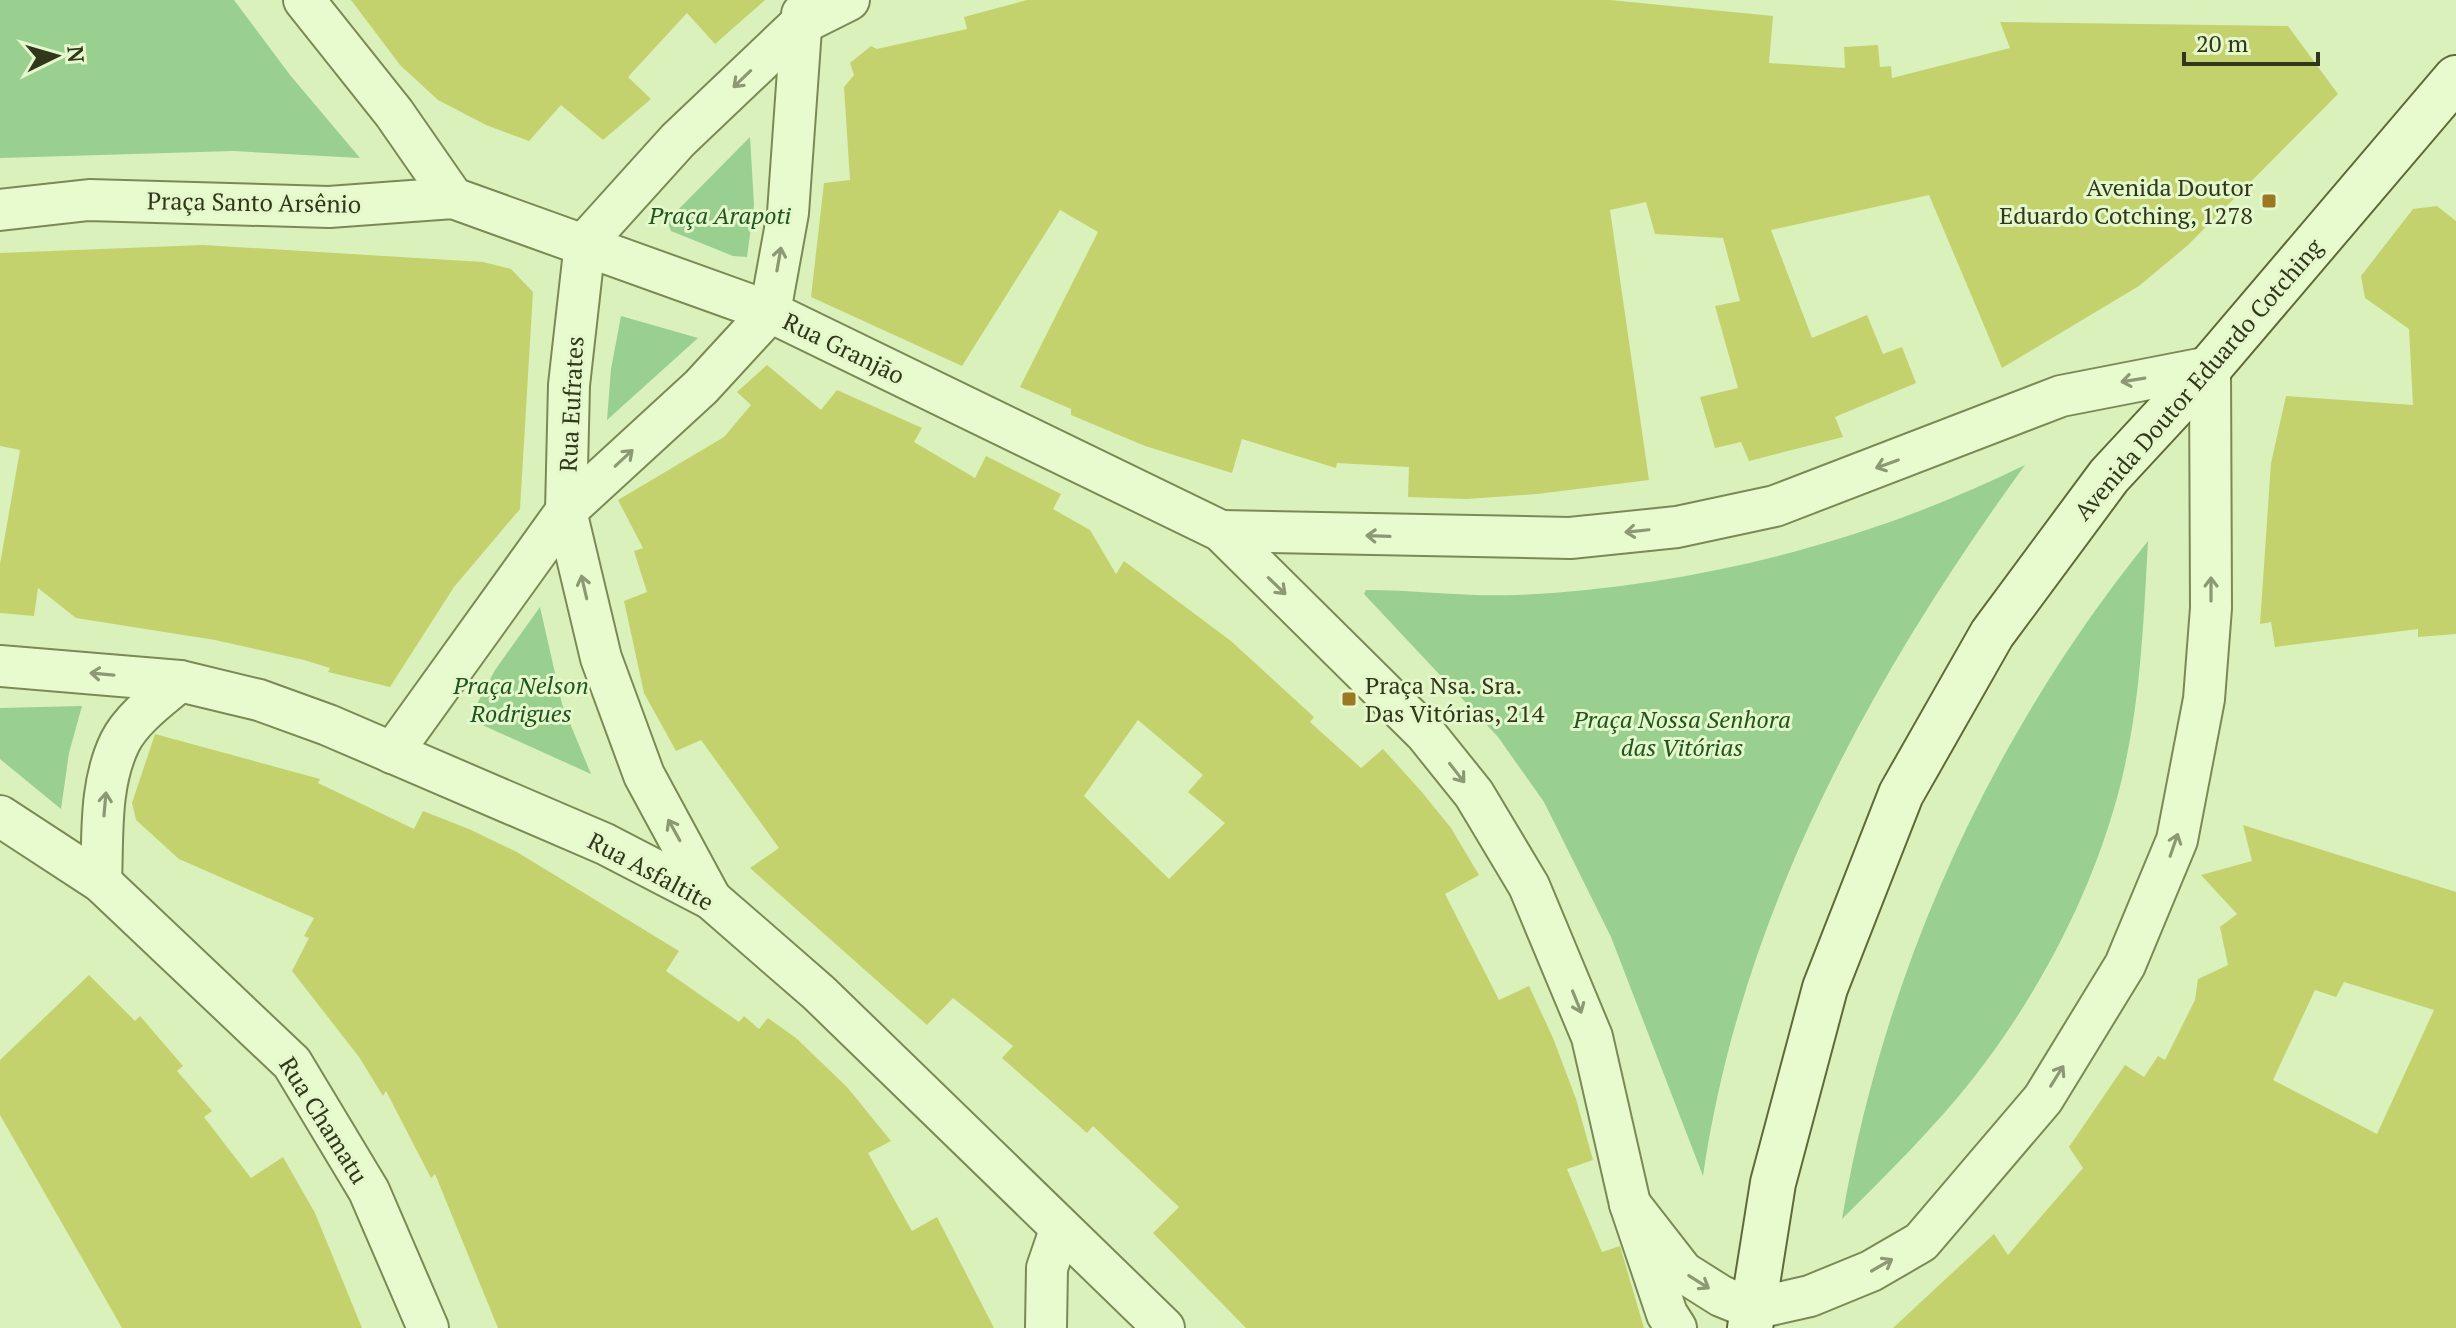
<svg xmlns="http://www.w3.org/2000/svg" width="2456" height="1328" viewBox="0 0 2456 1328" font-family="'PT Serif',serif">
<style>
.green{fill:#99cf8f}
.building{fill:#c4d26e;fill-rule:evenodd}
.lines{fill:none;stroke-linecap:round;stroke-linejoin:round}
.street-casing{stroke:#7b8954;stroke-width:44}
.secondary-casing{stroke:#5f6a37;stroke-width:48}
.street{stroke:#e8fbce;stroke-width:40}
.secondary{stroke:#e8fbce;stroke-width:44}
.oneway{stroke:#8c9974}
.poi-dot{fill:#9c7920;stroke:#e4f8cb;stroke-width:3}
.labels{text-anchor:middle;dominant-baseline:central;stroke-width:6;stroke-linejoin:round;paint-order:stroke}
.poi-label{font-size:24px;fill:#31371a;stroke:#e4f8cb;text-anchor:end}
.street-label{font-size:24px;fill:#31371a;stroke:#e4f8cb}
.park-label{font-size:24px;font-style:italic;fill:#20551f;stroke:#e4f8cb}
</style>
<rect width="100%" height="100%" fill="#daf1bb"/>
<g class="green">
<polygon points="0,0 234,0 290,75 360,158 233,151 0,158"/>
<polygon points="750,137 754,205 747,257 733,256 671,231 667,221"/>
<polygon points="621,316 698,338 607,420 611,369"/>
<path d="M 2025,465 C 1871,677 1741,913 1703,1176 L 1611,937 L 1544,802 L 1498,737 L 1364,594 L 1366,590 C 1417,590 1466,597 1517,595 C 1692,587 1869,542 2025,465 Z"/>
<path d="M 2148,541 C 2144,615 2141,693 2125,765 C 2101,876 2044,987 1975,1076 C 1935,1127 1888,1173 1842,1219 C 1884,971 1990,737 2148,541 Z"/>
<polygon points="540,607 562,704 591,774 469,719 495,670"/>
<polygon points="82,706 69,753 61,809 0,759 0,708"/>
</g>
<g class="building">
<polygon points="351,0 765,0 715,44 687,13 628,77 651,99 603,140 561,105 529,141 486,125 438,100 400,65"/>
<polygon points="1027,0 1610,0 1773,16 1769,63 1845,68 1844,47 1878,45 1880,67 1891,66 1892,78 2010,48 2000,22 2288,26 2338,94 2187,246 2139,286 2002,368 1929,195 1771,230 1812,338 1867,315 1883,354 1902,347 1916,383 1835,417 1843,437 1749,461 1741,442 1715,448 1700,397 1738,388 1715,306 1740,301 1723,238 1655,234 1646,202 1610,210 1649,480 1537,494 1467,499 1408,497 1409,467 1337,463 1336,468 1242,439 1232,473 1145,446 1071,415 1071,409 1020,387 1098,232 1060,210 962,366 811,297 824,183 850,180 844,87 854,75 850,63 871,46 877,49 967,29 964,17"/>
<polygon points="2437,206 2456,221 2456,634 2418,637 2418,629 2275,647 2271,622 2260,624 2271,463 2286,396 2413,405 2409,329 2365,298 2361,276 2413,209"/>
<polygon points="203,245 483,262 511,269 533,292 520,509 454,587 390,687 328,672 330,668 304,660 215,640 76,618 38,588 34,616 0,613 0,564 20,450 0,446 0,253"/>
<path d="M 767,365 L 821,410 L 837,390 L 922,428 L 914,442 L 975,478 L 986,456 L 1061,494 L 1053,509 L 1090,530 L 1116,574 L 1124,561 L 1231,641 L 1314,717 L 1310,722 L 1361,768 L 1383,749 L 1421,791 L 1451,828 L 1479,875 L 1445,894 L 1499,1000 L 1529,986 L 1553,1038 L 1576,1099 L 1593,1160 L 1567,1169 L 1602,1252 L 1620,1246 L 1644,1328 L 1246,1328 L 1153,1233 L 1179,1207 L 1093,1126 L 1087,1133 L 1002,1058 L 1013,1046 L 953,998 L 927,1025 L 750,868 L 779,848 L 701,740 L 676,751 L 644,693 L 624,601 L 647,592 L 634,551 L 643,548 L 618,500 L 724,437 L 751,405 L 737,392 ZM 1138,720 L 1203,775 L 1188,792 L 1225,823 L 1169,879 L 1084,796 Z"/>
<polygon points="155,734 320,779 318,783 414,829 423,811 469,829 517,852 679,951 666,971 739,1022 744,1016 759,1029 768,1018 796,1038 847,1087 891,1141 868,1153 912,1231 937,1217 994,1328 498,1328 435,1174 431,1178 386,1091 383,1096 359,1057 292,971 309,938 304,936 314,918 179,859 136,820 132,803"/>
<path d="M 2243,825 L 2456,892 L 2456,1328 L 1893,1328 L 1994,1234 L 2008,1255 L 2083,1168 L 2069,1147 L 2125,1065 L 2144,1077 L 2158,1056 L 2165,1060 L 2195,1000 L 2198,979 L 2228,965 L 2220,927 L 2237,914 L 2201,875 L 2252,861 ZM 2344,982 L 2434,1010 L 2377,1134 L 2273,1080 L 2315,990 L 2336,997 Z"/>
<polygon points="89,975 135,1021 140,1016 183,1066 177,1071 212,1111 204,1117 251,1178 283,1157 315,1213 362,1328 122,1328 0,1115 0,1060"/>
</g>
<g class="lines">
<g class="street-casing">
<g id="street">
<polyline points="304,0 394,113 453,198"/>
<polyline points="0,210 89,200 329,207 453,198 770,312 1221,531 1425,733 1474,794 1529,886 1592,1037 1630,1204 1667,1314 1676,1328"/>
<polyline points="1221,531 1570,538 1677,527 1775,506 2061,396 2210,367 2211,608 2204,699 2177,840 2125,965 2043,1099 1921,1242 1871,1271 1810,1296 1753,1309 1721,1296 1683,1272 1630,1204"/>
<polyline points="0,666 180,681 259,700 328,725 605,844 711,899 819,993 1164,1328"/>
<polyline points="392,753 566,511 701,387 770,312 788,213 802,14"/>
<polyline points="0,816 101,882 292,1063 369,1191 428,1328"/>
<path d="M 101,882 C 103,836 99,785 120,742 C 132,718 160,698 180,681"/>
<polyline points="711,899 644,775 601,658 566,511 569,385 585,243 678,140 799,25 849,0"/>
<polyline points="1046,1328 1047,1268 1060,1230"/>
</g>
</g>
<g class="secondary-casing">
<polyline id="secondary" points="1750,1328 1773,1183 1825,988 1901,794 1992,634 2109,476 2210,367 2456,78"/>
</g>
<use href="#street" class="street"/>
<use href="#secondary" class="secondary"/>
</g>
<defs><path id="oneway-shaft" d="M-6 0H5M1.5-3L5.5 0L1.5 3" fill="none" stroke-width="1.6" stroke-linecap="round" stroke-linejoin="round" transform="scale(2)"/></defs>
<g class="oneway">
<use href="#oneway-shaft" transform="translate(742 79) rotate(136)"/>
<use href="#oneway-shaft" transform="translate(779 259) rotate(-80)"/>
<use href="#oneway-shaft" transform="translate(2133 380) rotate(171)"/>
<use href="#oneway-shaft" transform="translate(624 458) rotate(-43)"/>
<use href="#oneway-shaft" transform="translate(1887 464) rotate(160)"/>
<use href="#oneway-shaft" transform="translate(1637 531) rotate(174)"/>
<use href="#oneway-shaft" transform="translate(1378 536) rotate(-178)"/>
<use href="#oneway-shaft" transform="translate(1277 586) rotate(44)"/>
<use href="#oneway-shaft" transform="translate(584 587) rotate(-103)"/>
<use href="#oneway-shaft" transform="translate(2211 589) rotate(-90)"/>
<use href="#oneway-shaft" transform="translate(102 674) rotate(-175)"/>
<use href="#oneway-shaft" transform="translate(1457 773) rotate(52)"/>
<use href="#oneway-shaft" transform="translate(105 804) rotate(-85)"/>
<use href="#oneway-shaft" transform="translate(674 830) rotate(-119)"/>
<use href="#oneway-shaft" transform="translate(2174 845) rotate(-71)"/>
<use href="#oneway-shaft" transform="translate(1577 1002) rotate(68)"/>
<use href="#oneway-shaft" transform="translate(2057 1076) rotate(-58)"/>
<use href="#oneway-shaft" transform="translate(1882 1265) rotate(-30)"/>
<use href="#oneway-shaft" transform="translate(1699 1282) rotate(32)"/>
</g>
<g class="poi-dot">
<rect x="2261" y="193" width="16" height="16" rx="4"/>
<rect x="1341" y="691" width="16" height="16" rx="4"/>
</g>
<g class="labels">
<g class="poi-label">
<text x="2253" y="187">Avenida Doutor<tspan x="2253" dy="28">Eduardo Cotching, 1278</tspan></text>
<text x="1365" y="685" text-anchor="start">Praça Nsa. Sra.<tspan x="1365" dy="28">Das Vitórias, 214</tspan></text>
</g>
<g class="street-label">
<text transform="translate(254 202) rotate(1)">Praça Santo Arsênio</text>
<text transform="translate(844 348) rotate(26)">Rua Granjão</text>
<text transform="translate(2198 379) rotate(-49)">Avenida Doutor Eduardo Cotching</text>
<text transform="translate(571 404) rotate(-87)">Rua Eufrates</text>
<text transform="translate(651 871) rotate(28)">Rua Asfaltite</text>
<text transform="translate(324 1120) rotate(58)">Rua Chamatu</text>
</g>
<g class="park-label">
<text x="720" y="215">Praça Arapoti</text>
<text x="521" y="685">Praça Nelson<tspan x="521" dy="28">Rodrigues</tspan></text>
<text x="1682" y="719">Praça Nossa Senhora<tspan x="1682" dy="28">das Vitórias</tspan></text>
</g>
</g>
<g transform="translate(56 56) rotate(85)" stroke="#e4f8cb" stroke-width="6" paint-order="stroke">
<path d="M0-6L14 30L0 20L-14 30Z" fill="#31371a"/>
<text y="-12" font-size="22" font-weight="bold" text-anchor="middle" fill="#31371a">N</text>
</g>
<path d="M2184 52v12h134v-12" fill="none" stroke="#31371a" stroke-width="4"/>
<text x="2196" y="52" font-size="24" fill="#31371a" stroke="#e4f8cb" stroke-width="6" paint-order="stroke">20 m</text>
</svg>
